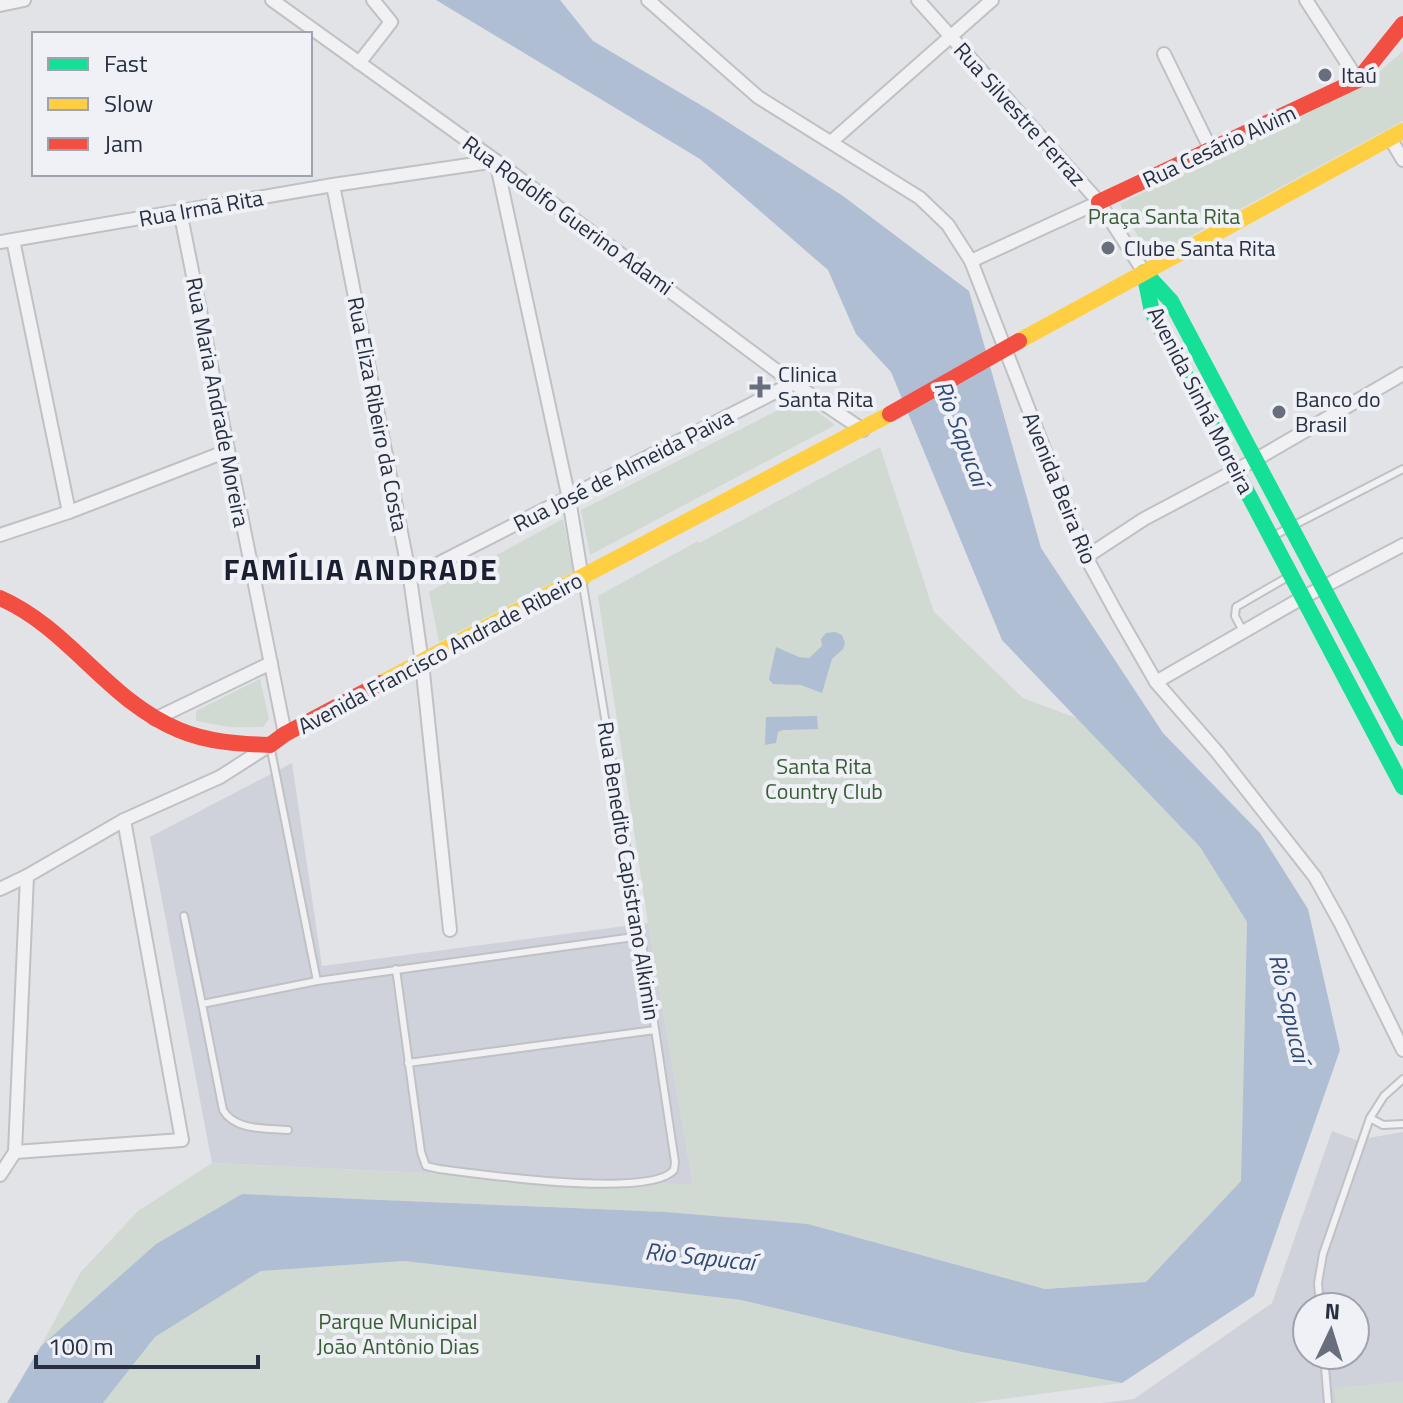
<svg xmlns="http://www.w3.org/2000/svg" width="1403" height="1403" viewBox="0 0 1403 1403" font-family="'Titillium Web',sans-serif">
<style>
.built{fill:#cfd2da;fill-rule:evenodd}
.green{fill:#d0dad2}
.water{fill:#afbed3}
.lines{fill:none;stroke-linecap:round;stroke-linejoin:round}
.lane-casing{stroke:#bfc1c5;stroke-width:10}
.street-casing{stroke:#bfc1c5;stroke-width:16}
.lane{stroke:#f1f1f3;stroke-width:6}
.street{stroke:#f1f1f3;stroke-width:12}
.fast{stroke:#16e098;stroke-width:16}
.slow{stroke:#ffcf43;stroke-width:16}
.jam{stroke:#f24e42;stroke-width:16}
.jam-bridge{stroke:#f24e42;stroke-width:16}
.poi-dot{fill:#686e7b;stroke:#eff1f6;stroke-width:3}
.labels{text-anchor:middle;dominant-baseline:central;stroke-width:8;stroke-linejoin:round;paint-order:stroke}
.poi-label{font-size:22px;fill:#272f41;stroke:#eff1f6;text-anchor:start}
.street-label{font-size:22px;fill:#272f41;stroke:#eff1f6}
.park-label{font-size:22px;fill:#395d34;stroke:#eff1f6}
.water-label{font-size:24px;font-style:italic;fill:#304b76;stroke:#eff1f6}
.district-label{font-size:30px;font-weight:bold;letter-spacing:2px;fill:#1a2031;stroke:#eff1f6}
</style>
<rect width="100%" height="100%" fill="#e1e3e7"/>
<g class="built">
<polygon points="292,763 322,966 648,923 693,1185 212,1163 150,837"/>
<path d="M 1332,1131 L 1356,1140 L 1403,1132 L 1403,1403 L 1102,1403 L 1134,1399 L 1272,1303 ZM 1307,1307 L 1355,1307 L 1355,1355 L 1307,1355 Z"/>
</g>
<g class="green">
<polygon points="1403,51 1403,121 1150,258 1120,204 1370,80"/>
<polygon points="800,399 835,425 590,555 581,510"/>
<polygon points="880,447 934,612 1023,698 1079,719 1200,847 1247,922 1241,1181 1146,1282 1045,1289 808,1224 666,1212 242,1194 156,1244 41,1346 80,1273 138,1211 212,1163 693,1185 648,923 598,596 698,541 699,543"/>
<polygon points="563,519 573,572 439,642 429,592"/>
<polygon points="260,679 269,719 263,727 230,727 196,721 196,711"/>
<polygon points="404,1261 741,1300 962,1352 1122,1383 973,1403 103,1403 155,1337 261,1271"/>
<polygon points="1403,1381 1403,1403 1336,1403 1334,1388"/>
</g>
<g class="water">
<polygon points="436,0 560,0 593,41 709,110 843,196 969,291 1041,548 1163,733 1260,833 1308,909 1340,1050 1254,1296 1122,1383 962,1352 741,1300 404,1261 261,1271 155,1337 103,1403 7,1403 41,1346 156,1244 242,1194 666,1212 808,1224 1045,1289 1146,1282 1241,1181 1247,922 1200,847 1002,640 891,372 856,334 828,270 700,159"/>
<polygon points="835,632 842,635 845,643 843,649 832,659 822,693 801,685 773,684 769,679 776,647 799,657 809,658 822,646 821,639 826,633"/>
<polygon points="817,716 818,729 783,730 778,732 776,743 765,745 766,717"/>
</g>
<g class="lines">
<g class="lane-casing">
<g id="lane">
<polyline points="1271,537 1403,469"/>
<polyline points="1244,633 1235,616 1236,607 1291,575"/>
<polyline points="270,745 317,981"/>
<polyline points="184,916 202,1004"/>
<path d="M 396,969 L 421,1152 L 426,1166 L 439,1169 C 479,1174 650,1199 674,1170 L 675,1162 L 641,936 L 582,579"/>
<polyline points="408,1063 655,1030"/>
<polyline points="1370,1118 1383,1125 1403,1124"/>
<path d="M 288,1130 C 266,1128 235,1131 223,1110 L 202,1004 L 317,981 L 641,936"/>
<polyline points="1320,1307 1318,1283 1323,1254 1370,1118 1384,1096 1403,1079"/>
<polyline points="1324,1355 1328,1403"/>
</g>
</g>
<g class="street-casing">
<g id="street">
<polyline points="272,0 496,161 793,383 863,430"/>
<polyline points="648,0 758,97 920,198 948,225 971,261 1086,557 1117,614 1156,682 1217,752 1315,877 1341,924 1403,1050"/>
<polyline points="918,0 1099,202 1144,272"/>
<polyline points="1306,0 1358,80"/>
<polyline points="0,5 24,0"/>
<polyline points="1164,54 1211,150"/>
<polyline points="359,63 391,22 373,0"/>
<polyline points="1390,138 1403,160"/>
<polyline points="831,142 992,0"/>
<polyline points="333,185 410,578 422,663 450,930"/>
<polyline points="180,211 285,734"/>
<polyline points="13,240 69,512"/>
<polyline points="0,242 333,185 496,161 569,499 582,579"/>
<polyline points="971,261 1099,202"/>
<polyline points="0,535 69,512 227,451"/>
<polyline points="1086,557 1144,519 1255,460 1403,374"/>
<polyline points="410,578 793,383"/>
<polyline points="1156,682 1302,598 1403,545"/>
<polyline points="155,719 271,663"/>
<polyline points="0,889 27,876 124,820 220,777 270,745"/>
<polyline points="15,1152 182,1140 124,820"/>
<polyline points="15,1152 27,876"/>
<polyline points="0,1175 15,1152"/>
</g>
</g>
<use href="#lane" class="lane"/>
<use href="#street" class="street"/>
<g class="fast">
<polyline points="1144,272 1152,312 1403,787"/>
<polyline points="1145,273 1171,301 1403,738"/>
</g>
<g class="slow">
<polyline points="1019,341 1403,131"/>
<polyline points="381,683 890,414"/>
</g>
<g class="jam">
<polyline points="1099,202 1358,80 1403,24"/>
<path d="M 0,598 C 69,628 108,701 179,730 C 207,742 239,744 270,745 L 285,734 L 381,683"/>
</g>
<polyline class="jam-bridge" points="890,414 1019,341"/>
</g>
<g class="poi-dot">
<circle cx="1325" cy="75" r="8"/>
<circle cx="1108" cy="248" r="8"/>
<path d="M756 375h8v8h8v8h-8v8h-8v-8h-8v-8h8z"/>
<circle cx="1279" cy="412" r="8"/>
</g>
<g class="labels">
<g class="poi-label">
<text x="1341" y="75">Itaú</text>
<text x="1124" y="248">Clube Santa Rita</text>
<text x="778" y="374">Clinica<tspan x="778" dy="25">Santa Rita</tspan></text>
<text x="1295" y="399">Banco do<tspan x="1295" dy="25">Brasil</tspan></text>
</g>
<g class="street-label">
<text transform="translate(1020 114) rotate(48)">Rua Silvestre Ferraz</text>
<text transform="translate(1219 146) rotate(-25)">Rua Cesário Alvim</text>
<text transform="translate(201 208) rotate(-10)">Rua Irmã Rita</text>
<text transform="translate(568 215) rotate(36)">Rua Rodolfo Guerino Adami</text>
<text transform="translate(1201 400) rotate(63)">Avenida Sinhá Moreira</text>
<text transform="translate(218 402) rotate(79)">Rua Maria Andrade Moreira</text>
<text transform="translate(378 414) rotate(79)">Rua Eliza Ribeiro da Costa</text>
<text transform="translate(623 470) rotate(-27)">Rua José de Almeida Paiva</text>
<text transform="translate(1060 488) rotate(68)">Avenida Beira Rio</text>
<text transform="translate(440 653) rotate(-28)">Avenida Francisco Andrade Ribeiro</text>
<text transform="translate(629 871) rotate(81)">Rua Benedito Capistrano Alkimin</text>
</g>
<g class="park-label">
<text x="1164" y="216">Praça Santa Rita</text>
<text x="824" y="766">Santa Rita<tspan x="824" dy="25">Country Club</tspan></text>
<text x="398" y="1321">Parque Municipal<tspan x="398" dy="25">João Antônio Dias</tspan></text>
</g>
<g class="water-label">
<text transform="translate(962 433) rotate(69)">Rio Sapucaí</text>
<text transform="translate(1290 1008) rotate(77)">Rio Sapucaí</text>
<text transform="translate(700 1256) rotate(6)">Rio Sapucaí</text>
</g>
<g class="district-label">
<text x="361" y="569">FAMÍLIA ANDRADE</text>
</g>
</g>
<rect x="32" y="32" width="280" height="144" fill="#eff1f6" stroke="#9fa3ae" stroke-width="2"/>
<rect x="48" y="58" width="40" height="12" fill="#16e098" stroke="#9fa3ae" stroke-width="2"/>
<text x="104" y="72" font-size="24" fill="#272f41">Fast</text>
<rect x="48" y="98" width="40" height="12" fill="#ffcf43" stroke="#9fa3ae" stroke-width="2"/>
<text x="104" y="112" font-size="24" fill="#272f41">Slow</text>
<rect x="48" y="138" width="40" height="12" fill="#f24e42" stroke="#9fa3ae" stroke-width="2"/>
<text x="104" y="152" font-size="24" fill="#272f41">Jam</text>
<g transform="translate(1331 1331) rotate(4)"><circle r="38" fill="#eff1f6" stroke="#9fa3ae" stroke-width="2"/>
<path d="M0-6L14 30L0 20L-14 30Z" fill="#686e7b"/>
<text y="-12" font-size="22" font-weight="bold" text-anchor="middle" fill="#272f41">N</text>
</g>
<path d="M36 1355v12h222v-12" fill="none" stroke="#272f41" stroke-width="4"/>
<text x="48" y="1355" font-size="24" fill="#272f41" stroke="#eff1f6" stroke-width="6" paint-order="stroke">100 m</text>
</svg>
